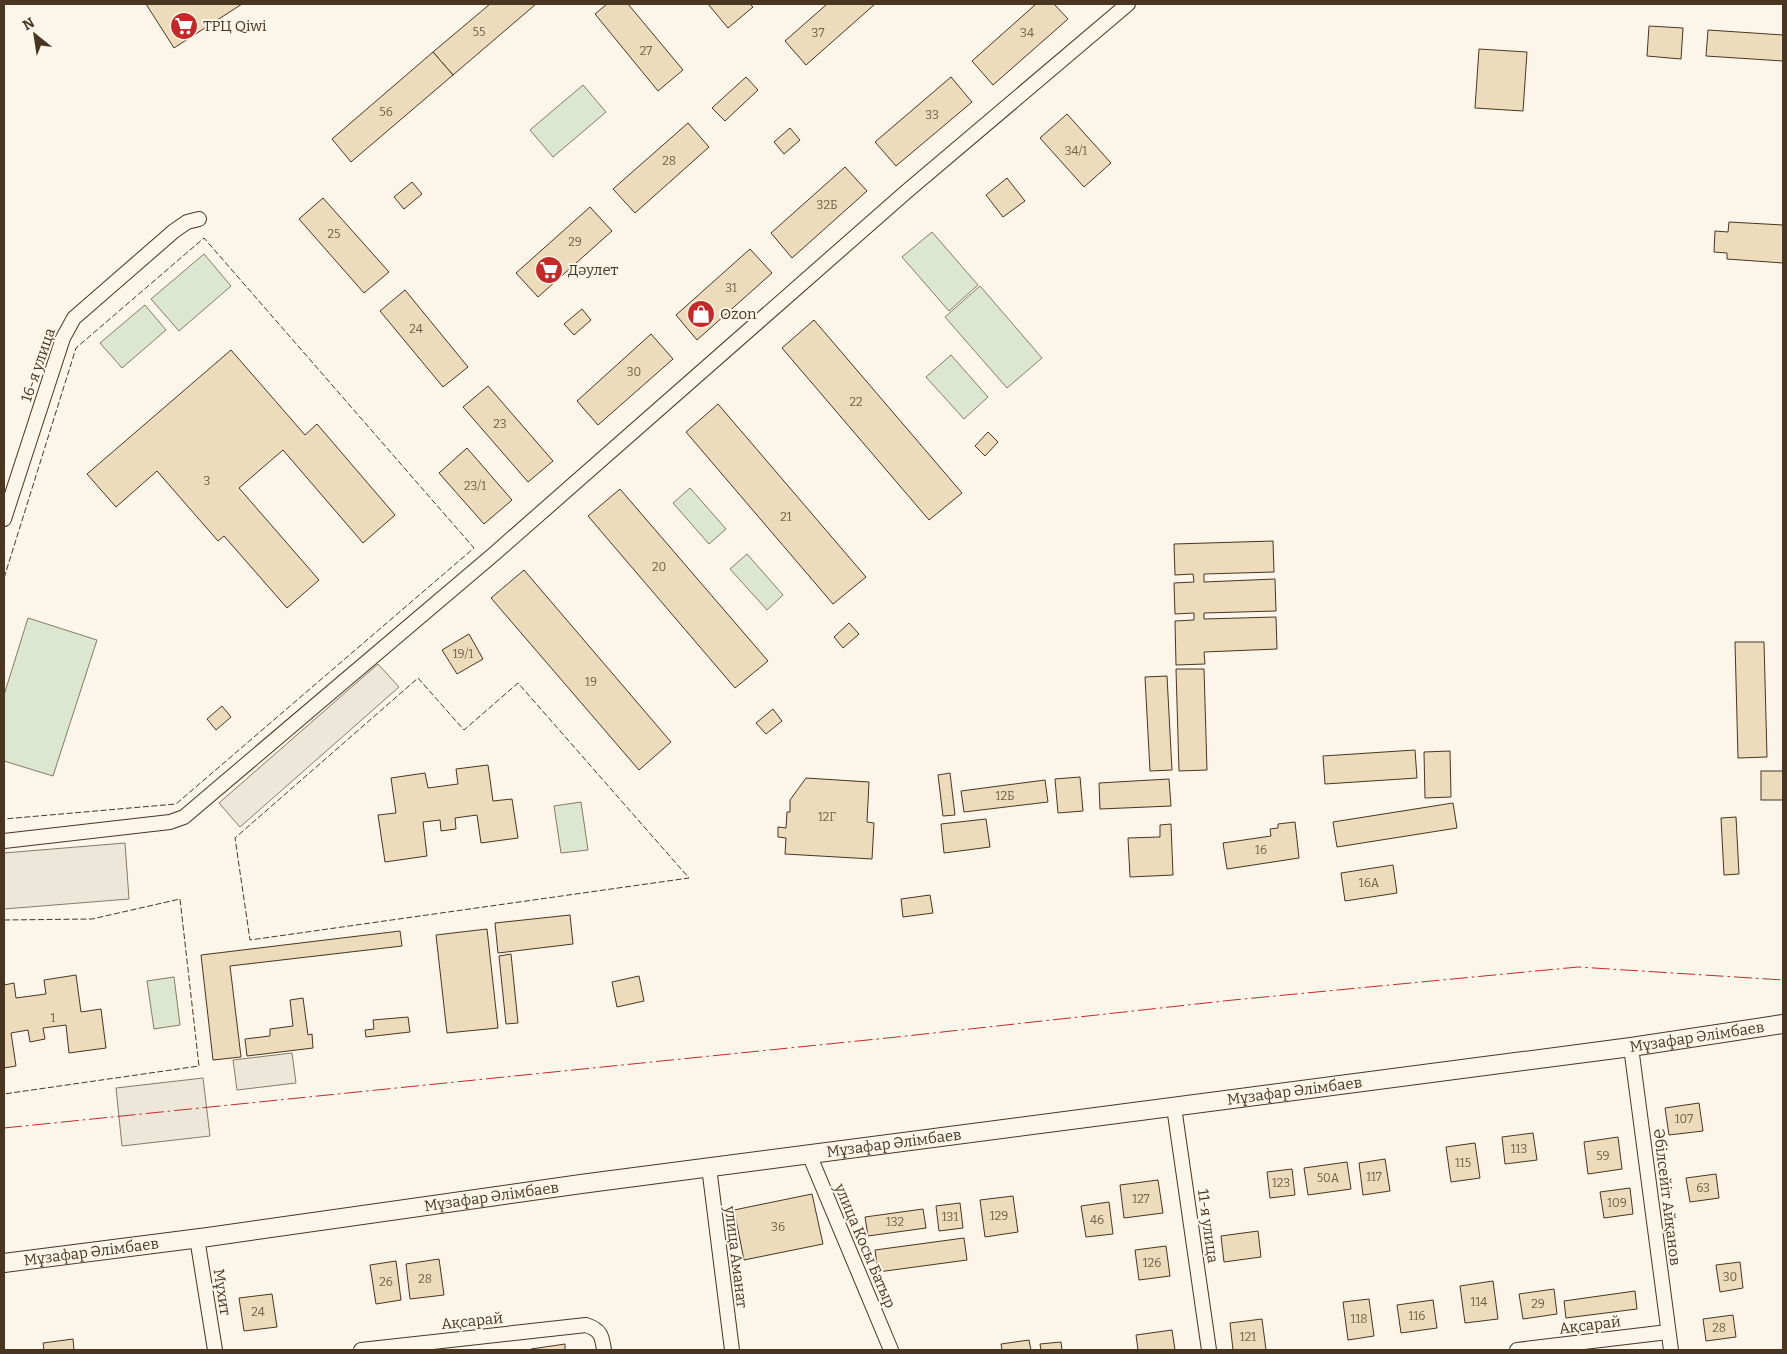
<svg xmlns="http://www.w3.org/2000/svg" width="1787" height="1354" viewBox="0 0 1787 1354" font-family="Bitter,serif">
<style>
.green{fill:#dce7d0;stroke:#887966}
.parking{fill:#ede7d9;stroke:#887966}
.building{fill:#ecdcbc;stroke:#4a3520}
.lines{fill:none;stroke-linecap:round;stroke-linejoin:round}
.minor-casing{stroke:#4a3520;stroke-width:16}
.tertiary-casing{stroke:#4a3520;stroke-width:20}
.minor{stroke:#fbf6e9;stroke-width:14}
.tertiary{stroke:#fbf6e9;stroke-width:18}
.fence{stroke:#4a3520;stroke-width:1;stroke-dasharray:6 2.5;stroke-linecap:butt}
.power{stroke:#c62828;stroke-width:1;stroke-dasharray:18 4 2.5 4;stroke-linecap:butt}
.labels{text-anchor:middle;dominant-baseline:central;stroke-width:4;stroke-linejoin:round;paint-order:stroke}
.number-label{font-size:12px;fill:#725f47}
.poi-label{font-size:15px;fill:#4a3520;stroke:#fbf6e9;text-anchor:start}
.street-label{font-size:15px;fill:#4a3520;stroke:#fbf6e9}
</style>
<rect width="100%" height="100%" fill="#fbf6e9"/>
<g class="green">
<polygon points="583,85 606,112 553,157 530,130"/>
<polygon points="932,232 978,285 949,311 902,257"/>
<polygon points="204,254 231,286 179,331 151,299"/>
<polygon points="980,286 1042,358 1007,388 945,317"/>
<polygon points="145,305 166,330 122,368 100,343"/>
<polygon points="951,355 988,397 964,419 926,377"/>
<polygon points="690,488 726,529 709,544 673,503"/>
<polygon points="747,554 783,595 767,610 730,569"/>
<polygon points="28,618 97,640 53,776 4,761 4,695"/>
<polygon points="581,802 588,850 561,853 554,806"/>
<polygon points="174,977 180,1025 154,1029 147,981"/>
</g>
<g class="parking">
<polygon points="378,664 399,687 240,827 219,803"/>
<polygon points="125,843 129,899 4,909 4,853"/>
<polygon points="292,1053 296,1083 237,1090 233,1060"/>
<polygon points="203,1078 210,1136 122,1146 116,1088"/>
</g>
<g class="building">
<polygon points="146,4 242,4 174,48"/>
<polygon points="490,4 536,4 453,75 433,52"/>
<polygon points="607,4 628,4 683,70 658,91 595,14"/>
<polygon points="708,4 750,4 753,7 728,28"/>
<polygon points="827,4 875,4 806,65 785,41"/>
<polygon points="1036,4 1054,4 1068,19 993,85 972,61"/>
<polygon points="1649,26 1683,28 1681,59 1647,56"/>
<polygon points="1708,30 1783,35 1783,61 1706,56"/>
<polygon points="1479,49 1527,52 1523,111 1475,108"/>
<polygon points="433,52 453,75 351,162 332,139"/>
<polygon points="746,77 758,90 725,121 712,108"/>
<polygon points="951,77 972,102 896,166 875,142"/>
<polygon points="1067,114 1111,163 1084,187 1040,138"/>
<polygon points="688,123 709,147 635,213 613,189"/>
<polygon points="790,128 800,140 784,154 774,142"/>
<polygon points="845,167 867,191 792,258 771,233"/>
<polygon points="1007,178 1025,201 1003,217 986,195"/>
<polygon points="412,182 422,194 404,209 394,197"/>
<polygon points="323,198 389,272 364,293 299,219"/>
<polygon points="590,207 612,231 538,297 516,273"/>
<polygon points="1729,222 1783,225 1783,263 1727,259 1727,253 1714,252 1715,231 1728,232"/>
<polygon points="750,249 772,273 697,340 676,315"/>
<polygon points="405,290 468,367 443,387 380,311"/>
<polygon points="582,309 591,320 574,335 564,324"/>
<polygon points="814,320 962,493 929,520 782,348"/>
<polygon points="651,334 673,359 598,425 577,401"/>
<polygon points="231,350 305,435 317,424 395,515 363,543 283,450 239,488 319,580 287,608 224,536 218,541 157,471 116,507 87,474"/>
<polygon points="488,386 553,461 528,482 463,407"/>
<polygon points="718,404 866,577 833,604 686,432"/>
<polygon points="988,432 998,442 985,456 975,446"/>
<polygon points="467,448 512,500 484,524 439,473"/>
<polygon points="620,489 768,661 735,688 588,516"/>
<polygon points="1273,541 1274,572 1204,574 1204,582 1275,579 1276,611 1204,613 1204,619 1276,617 1277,649 1204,652 1205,664 1176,665 1175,621 1194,620 1194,613 1175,614 1174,583 1194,582 1193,574 1175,575 1174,544"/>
<polygon points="524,570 671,742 639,770 491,598"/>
<polygon points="849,623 859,634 843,648 834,637"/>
<polygon points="469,634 483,659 457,674 442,650"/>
<polygon points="1735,642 1764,642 1767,757 1738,758"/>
<polygon points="1176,669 1204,669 1207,770 1179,771"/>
<polygon points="1167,676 1172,770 1150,771 1145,677"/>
<polygon points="222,706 231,717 216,730 207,719"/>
<polygon points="773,709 782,721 766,734 756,723"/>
<polygon points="1415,750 1417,778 1325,784 1323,756"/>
<polygon points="1450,751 1451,797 1425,798 1424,752"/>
<polygon points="488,765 493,801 512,799 518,838 481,843 477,815 455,818 456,829 441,831 440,820 423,822 427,856 385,862 378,815 396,813 391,778 425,773 428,788 458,784 456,769"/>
<rect x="1761" y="771" width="22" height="29"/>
<polygon points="950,773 955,815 943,816 938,775"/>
<polygon points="1080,777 1083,811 1058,813 1055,779"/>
<polygon points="806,778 869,782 867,822 874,823 872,859 785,854 786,838 778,837 778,827 786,828 787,812 790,812 790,800"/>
<polygon points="1169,779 1171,806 1100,809 1099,783"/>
<polygon points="1045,780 1048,802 964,812 961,791"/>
<polygon points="1453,803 1457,828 1337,847 1333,822"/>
<polygon points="1736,817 1739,874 1724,875 1721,818"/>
<polygon points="986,819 990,847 944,853 941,824"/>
<polygon points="1295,822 1299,858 1227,869 1223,843 1271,836 1270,829 1278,828 1278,824"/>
<polygon points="1171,824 1173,875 1130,877 1128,838 1160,837 1160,825"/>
<polygon points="1393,865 1397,893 1345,901 1341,873"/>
<polygon points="930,895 933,913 903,917 901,899"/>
<polygon points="570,915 573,944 498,953 495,923"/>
<polygon points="487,929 498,1028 447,1033 436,935"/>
<polygon points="400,931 402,946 230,966 241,1057 213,1060 201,955"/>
<polygon points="511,954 518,1023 506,1024 499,956"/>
<polygon points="76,975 81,1012 101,1009 106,1048 69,1053 66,1025 43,1028 45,1039 30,1042 28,1030 11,1033 16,1066 4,1068 4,985 14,983 16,998 46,994 44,980"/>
<polygon points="639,976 644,1001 617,1007 612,982"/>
<polygon points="303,998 308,1035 312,1034 313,1048 247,1056 245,1039 270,1036 270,1029 293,1026 290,1000"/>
<polygon points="408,1017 410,1032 366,1037 365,1030 374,1029 373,1020"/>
<polygon points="1699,1103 1703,1131 1669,1135 1665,1108"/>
<polygon points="1533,1133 1537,1160 1505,1164 1502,1137"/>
<polygon points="1618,1137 1622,1169 1588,1174 1584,1142"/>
<polygon points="1475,1143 1480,1178 1451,1182 1446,1147"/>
<polygon points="1385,1159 1390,1191 1363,1195 1359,1163"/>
<polygon points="1347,1162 1351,1189 1308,1195 1304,1168"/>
<polygon points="1292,1169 1295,1195 1270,1198 1267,1172"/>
<polygon points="1716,1174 1719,1198 1690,1202 1686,1178"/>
<polygon points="1158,1180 1163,1213 1124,1218 1120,1185"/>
<polygon points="1630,1188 1633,1214 1604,1218 1600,1192"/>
<polygon points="812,1194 823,1244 744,1260 734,1210"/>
<polygon points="1013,1196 1018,1232 985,1237 980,1200"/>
<polygon points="1109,1202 1113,1234 1086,1237 1081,1206"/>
<polygon points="960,1203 963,1228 939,1231 936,1206"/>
<polygon points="923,1209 926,1228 868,1236 865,1217"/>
<polygon points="1258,1231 1261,1257 1224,1262 1221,1236"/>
<polygon points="964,1238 967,1260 878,1272 875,1250"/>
<polygon points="1166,1246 1170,1276 1139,1280 1135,1250"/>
<polygon points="439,1259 444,1295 410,1299 406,1264"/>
<polygon points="396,1261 401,1300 376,1304 370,1265"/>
<polygon points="1740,1262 1743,1288 1720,1292 1716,1265"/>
<polygon points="1493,1281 1498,1319 1465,1323 1460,1286"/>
<polygon points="1554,1289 1557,1314 1523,1319 1519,1294"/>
<polygon points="1635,1291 1637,1309 1566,1318 1564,1301"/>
<polygon points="272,1294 277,1327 244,1331 239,1298"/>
<polygon points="1369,1299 1374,1336 1348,1340 1343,1302"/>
<polygon points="1433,1300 1437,1328 1401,1333 1397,1305"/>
<polygon points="1733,1315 1736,1337 1706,1341 1703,1319"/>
<polygon points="1262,1319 1266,1350 1233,1350 1230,1323"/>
<polygon points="1172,1330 1175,1350 1138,1350 1136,1335"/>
<polygon points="73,1339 74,1350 44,1350 43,1343"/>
<polygon points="1029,1340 1031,1350 1002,1350 1001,1344"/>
<polygon points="1061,1342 1062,1350 1041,1350 1040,1344"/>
<polygon points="565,1344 565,1350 532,1350 531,1349"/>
</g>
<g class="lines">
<g class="minor-casing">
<g id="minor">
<polyline points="4,519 63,338 74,318 174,231 187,222 199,219"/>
<polyline points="4,841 170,822 184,817 494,554 906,192 1128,4"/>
<polyline points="1631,1047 1671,1350"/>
<polyline points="1174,1107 1209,1350"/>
<polyline points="809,1154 891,1350"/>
<polyline points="709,1167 732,1350"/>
<polyline points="197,1238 215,1350"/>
<path d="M 361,1350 L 586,1325 C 601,1330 602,1336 604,1350"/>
<polyline points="1517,1350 1668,1332"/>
</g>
</g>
<g class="tertiary-casing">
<g id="tertiary">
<path id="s1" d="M 4,1263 L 208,1237 L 581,1184 L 1631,1047 L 1783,1024"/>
</g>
</g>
<use href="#minor" class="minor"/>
<use href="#tertiary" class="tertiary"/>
<g class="fence">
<polyline points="4,578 76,348 204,238 474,548 176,804 4,819"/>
<polygon points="418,678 464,730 518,683 689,878 250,940 235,838"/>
<polyline points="4,920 92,919 180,899 199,1066 4,1094"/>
</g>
<polyline class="power" points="4,1128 897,1037 1233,1000 1578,967 1783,980"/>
</g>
<defs>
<g id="supermarket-disc" transform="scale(1.4375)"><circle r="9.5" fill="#c62828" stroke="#fbf6e9"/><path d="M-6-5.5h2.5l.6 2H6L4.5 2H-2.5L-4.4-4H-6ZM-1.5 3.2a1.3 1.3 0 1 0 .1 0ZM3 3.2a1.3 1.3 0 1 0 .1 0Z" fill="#fff"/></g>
<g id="shop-disc" transform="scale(1.4375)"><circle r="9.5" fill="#c62828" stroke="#fbf6e9"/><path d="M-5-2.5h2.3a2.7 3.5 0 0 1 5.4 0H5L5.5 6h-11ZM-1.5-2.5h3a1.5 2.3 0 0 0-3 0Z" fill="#fff"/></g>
</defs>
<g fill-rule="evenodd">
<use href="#supermarket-disc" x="184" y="26"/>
<use href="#supermarket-disc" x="549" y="270"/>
<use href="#shop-disc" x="701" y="314"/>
</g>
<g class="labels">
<g class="number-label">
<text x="479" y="32">55</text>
<text x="818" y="33">37</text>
<text x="1027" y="33">34</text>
<text x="646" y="51">27</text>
<text x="386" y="112">56</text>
<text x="932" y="115">33</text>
<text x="1076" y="151">34/1</text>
<text x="669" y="161">28</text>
<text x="827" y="205">32Б</text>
<text x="334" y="234">25</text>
<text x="575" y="242">29</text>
<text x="731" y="288">31</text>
<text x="416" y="329">24</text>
<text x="634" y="372">30</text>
<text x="856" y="402">22</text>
<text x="500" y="424">23</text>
<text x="207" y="481">3</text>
<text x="475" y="486">23/1</text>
<text x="786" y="517">21</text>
<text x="659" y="567">20</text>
<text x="463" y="654">19/1</text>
<text x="591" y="682">19</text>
<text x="1005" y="796">12Б</text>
<text x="827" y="817">12Г</text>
<text x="1261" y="850">16</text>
<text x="1369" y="883">16А</text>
<text x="53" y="1018">1</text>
<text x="1684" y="1119">107</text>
<text x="1519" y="1149">113</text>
<text x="1603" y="1156">59</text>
<text x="1463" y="1163">115</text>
<text x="1374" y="1177">117</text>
<text x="1328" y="1178">50А</text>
<text x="1281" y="1183">123</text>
<text x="1703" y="1188">63</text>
<text x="1141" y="1199">127</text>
<text x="1617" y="1203">109</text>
<text x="999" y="1216">129</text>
<text x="950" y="1217">131</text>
<text x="1097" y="1220">46</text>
<text x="895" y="1222">132</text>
<text x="778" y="1227">36</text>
<text x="1152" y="1263">126</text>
<text x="1730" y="1277">30</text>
<text x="425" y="1279">28</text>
<text x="386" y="1282">26</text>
<text x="1479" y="1302">114</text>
<text x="1538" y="1304">29</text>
<text x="258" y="1312">24</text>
<text x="1417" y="1316">116</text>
<text x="1359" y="1319">118</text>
<text x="1719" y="1328">28</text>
<text x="1248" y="1337">121</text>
</g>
<g class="poi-label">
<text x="203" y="26">ТРЦ Qiwi</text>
<text x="568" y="270">Дәулет</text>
<text x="720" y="314">Ozon</text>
</g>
<g class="street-label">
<text transform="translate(38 365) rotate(-71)">16-я улица</text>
<text stroke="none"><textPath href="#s1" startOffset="1708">Мұзафар Әлімбаев</textPath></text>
<text stroke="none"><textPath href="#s1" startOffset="1302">Мұзафар Әлімбаев</textPath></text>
<text stroke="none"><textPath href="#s1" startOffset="898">Мұзафар Әлімбаев</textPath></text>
<text stroke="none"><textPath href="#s1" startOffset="492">Мұзафар Әлімбаев</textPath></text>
<text transform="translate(1667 1197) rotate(83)">Әбілсейіт Айқанов</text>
<text transform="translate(1208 1226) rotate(82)">11-я улица</text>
<text transform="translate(865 1246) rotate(67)">улица Косы Батыр</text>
<text stroke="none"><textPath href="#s1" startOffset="88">Мұзафар Әлімбаев</textPath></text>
<text transform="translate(736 1257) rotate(83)">улица Аманат</text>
<text transform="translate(222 1292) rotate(81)">Мұхит</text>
<text transform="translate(472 1321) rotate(-6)">Ақсарай</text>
<text transform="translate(1590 1325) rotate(-7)">Ақсарай</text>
</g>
</g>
<rect width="1787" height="1354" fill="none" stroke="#4a3520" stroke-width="10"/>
<g transform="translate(35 35) rotate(330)" stroke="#fbf6e9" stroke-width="4" paint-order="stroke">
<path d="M0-4L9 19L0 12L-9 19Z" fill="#4a3520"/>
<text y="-8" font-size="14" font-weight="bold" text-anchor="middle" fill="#4a3520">N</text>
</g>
</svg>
